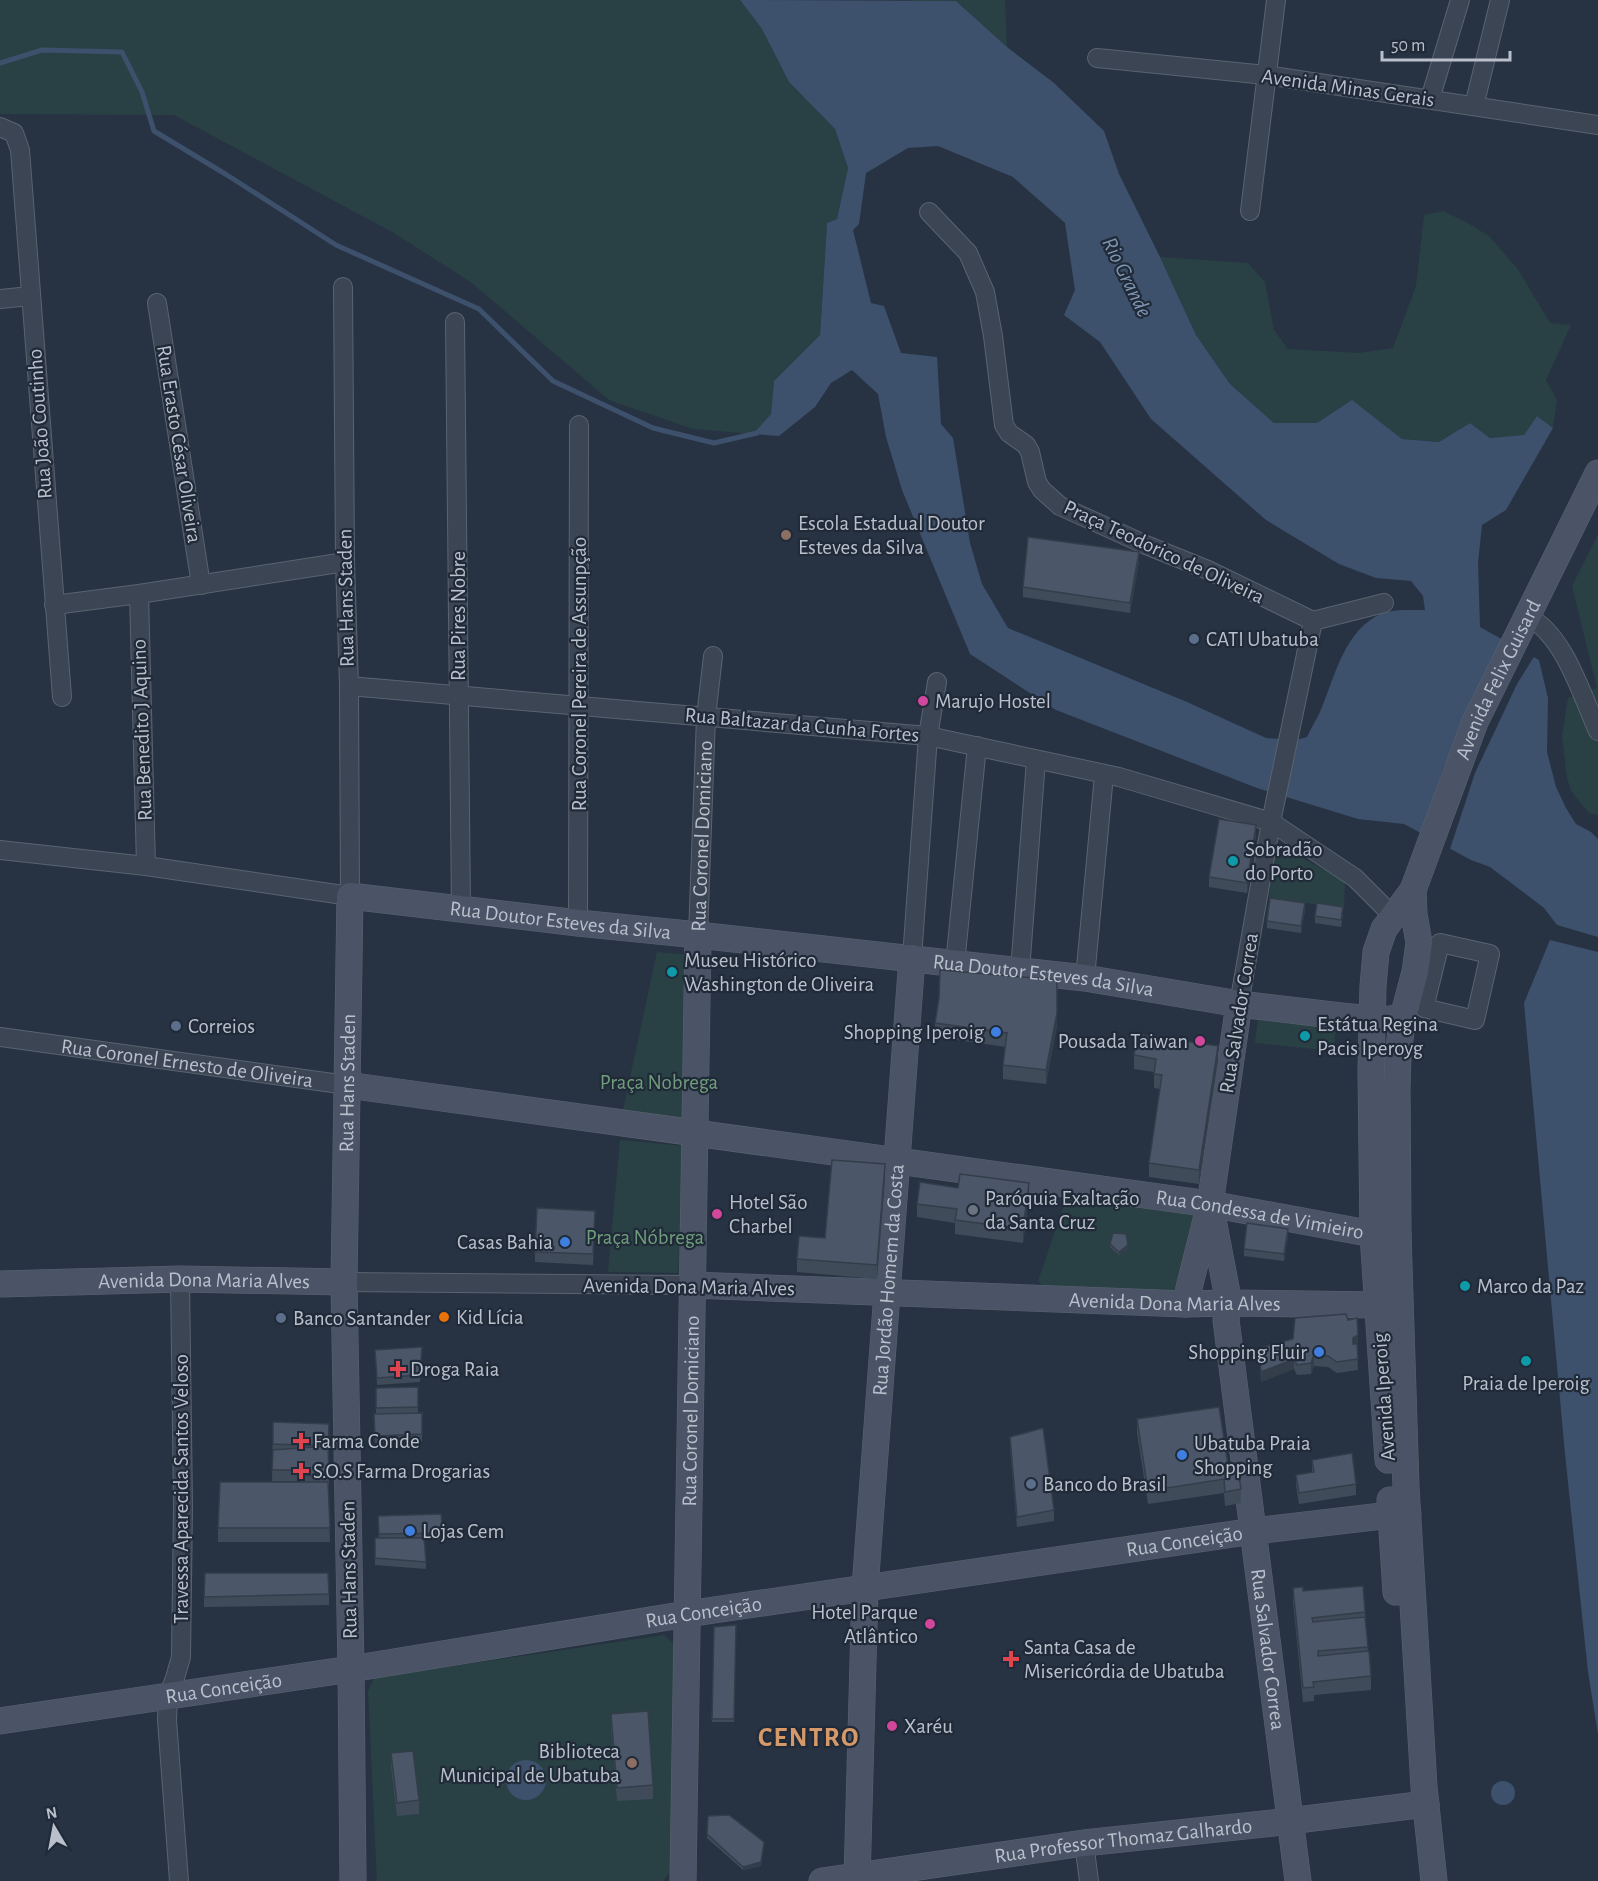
<svg xmlns="http://www.w3.org/2000/svg" width="1598" height="1881" viewBox="0 0 1598 1881" font-family="'Alegreya Sans',sans-serif">
<style>
.green{fill:#294144}
.water{fill:#3d506c;fill-rule:evenodd}
.pier{fill:#273343}
.lines{fill:none;stroke-linecap:round;stroke-linejoin:round}
.stream{stroke:#3d506c;stroke-width:5}
.street-casing{stroke:#5a6370;stroke-width:20}
.secondary-casing{stroke:#5a6370;stroke-width:27}
.street{stroke:#3c4553;stroke-width:18}
.secondary{stroke:#4a5466;stroke-width:26}
.wall{fill:#404b5a}
.shaded-wall{fill:#343d4a}
.building{fill:#4b5769;stroke:#343d4a;stroke-width:1.5}
.education-dot{fill:#8d6e63;stroke:#202a38;stroke-width:2}
.service-dot{fill:#5c6f8a;stroke:#202a38;stroke-width:2}
.hotel-dot{fill:#d1479c;stroke:#202a38;stroke-width:2}
.culture-dot{fill:#0f9aa8;stroke:#202a38;stroke-width:2}
.shop-dot{fill:#3f7fe0;stroke:#202a38;stroke-width:2}
.worship-dot{fill:#6b7280;stroke:#202a38;stroke-width:2}
.food-dot{fill:#e8710a;stroke:#202a38;stroke-width:2}
.health-dot{fill:#e0444e;stroke:#202a38;stroke-width:2}
.labels{text-anchor:middle;dominant-baseline:central;stroke-width:4.5;stroke-linejoin:round;paint-order:stroke}
.street-label{font-size:21px;fill:#b9c0cc;stroke:#202a38}
.poi-label{font-size:21px;fill:#b9c0cc;stroke:#202a38;text-anchor:start}
.park-label{font-size:21px;fill:#709d7b;stroke:#202a38}
.water-label{font-size:22px;font-style:italic;fill:#8096b3;stroke:#202a38}
.district-label{font-size:27px;font-weight:bold;letter-spacing:1.5px;fill:#d69a6a;stroke:#202a38}
</style>
<rect width="100%" height="100%" fill="#273343"/>
<g class="green">
<polygon points="0,0 740,0 762,29 789,82 835,129 848,168 837,219 827,223 820,335 774,381 771,414 753,434 693,429 609,400 472,283 394,233 174,115 0,114"/>
<polygon points="911,0 1005,0 1007,47 956,1 916,2"/>
<polygon points="1443,211 1466,222 1489,236 1517,268 1550,323 1571,325 1546,380 1557,400 1553,428 1537,416 1524,435 1490,438 1470,423 1439,442 1402,439 1352,401 1317,423 1274,423 1230,384 1196,335 1160,257 1248,263 1265,282 1274,330 1288,349 1359,353 1393,348 1416,286 1424,215"/>
<polygon points="1598,535 1598,815 1589,813 1571,791 1567,778 1562,736 1568,698 1597,688 1572,586"/>
<polygon points="1287,850 1345,881 1344,909 1269,897 1274,856"/>
<polygon points="657,952 690,955 688,1121 623,1110"/>
<polygon points="1258,1020 1336,1027 1334,1051 1255,1043"/>
<polygon points="620,1140 684,1146 678,1273 608,1272"/>
<polygon points="1070,1197 1193,1212 1200,1223 1172,1294 1043,1286 1038,1281 1063,1208"/>
<polygon points="664,1635 677,1647 674,1867 663,1881 377,1881 368,1691 374,1678"/>
</g>
<g class="water">
<path d="M 740,0 L 956,1 L 1007,47 L 1054,83 L 1104,131 L 1119,174 L 1160,257 L 1196,335 L 1230,384 L 1274,423 L 1317,423 L 1352,400 L 1402,439 L 1439,442 L 1470,423 L 1490,438 L 1524,435 L 1537,416 L 1553,428 L 1506,510 L 1482,525 L 1478,563 L 1480,627 L 1539,660 L 1548,698 L 1547,752 L 1556,787 L 1566,808 L 1576,824 L 1591,832 L 1598,839 L 1598,937 L 1557,925 L 1544,908 L 1490,867 L 1471,860 L 1404,824 L 1358,819 L 1257,788 L 1056,710 L 970,654 L 902,490 L 886,437 L 878,394 L 852,370 L 831,383 L 815,407 L 779,436 L 753,434 L 771,414 L 774,381 L 820,335 L 827,223 L 837,219 L 848,168 L 835,129 L 789,82 L 762,29 ZM 938,146 L 1013,177 L 1065,223 L 1075,290 L 1064,315 L 1100,342 L 1151,419 L 1266,520 L 1339,564 L 1376,578 L 1411,581 L 1423,596 L 1425,610 C 1412,610 1395,609 1383,613 C 1344,629 1335,677 1320,712 C 1316,720 1311,728 1307,737 L 1296,740 L 1266,738 L 1187,702 L 1008,628 L 982,584 L 970,543 L 953,438 L 941,424 L 937,357 L 901,353 L 884,306 L 871,303 L 853,230 L 859,224 L 866,173 L 908,148 Z"/>
<polygon points="1550,940 1598,952 1598,1734 1588,1672 1565,1454 1524,1003"/>
<circle cx="526" cy="1780" r="20"/>
<circle cx="1503" cy="1793" r="12"/>
</g>
<polygon class="pier" points="1506,638 1535,655 1517,684 1475,773 1449,852 1420,837 1443,769 1474,697"/>
<g class="lines">
<polyline class="stream" points="0,63 42,50 122,52 142,92 154,131 227,175 336,245 479,309 553,381 653,428 714,443 757,433"/>
<g class="street-casing">
<g id="street">
<polyline points="1097,58 1266,75 1598,125"/>
<polyline points="1430,99 1460,0"/>
<polyline points="1474,106 1500,0"/>
<polyline points="0,127 14,133 20,150 62,697"/>
<polyline points="1250,211 1276,0"/>
<polyline points="929,212 968,253 985,292 993,336 1004,425 1009,433 1026,445 1030,452 1037,482 1042,490 1060,506 1146,545 1208,570 1313,621"/>
<polyline points="0,299 30,296"/>
<polyline points="157,303 201,585"/>
<polyline points="455,322 461,910"/>
<polyline points="139,594 146,866"/>
<polyline points="54,605 139,594 345,562"/>
<path d="M 1528,617 C 1564,634 1582,696 1598,731"/>
<polyline points="1313,621 1384,603"/>
<polyline points="349,686 928,736 1119,777 1271,822 1355,878 1392,915"/>
<polyline points="0,850 146,866 350,896 349,686 345,562 343,287"/>
<polyline points="578,923 579,425"/>
<path id="s1" d="M 698,935 L 706,717 L 713,656"/>
<polygon points="1440,943 1490,954 1475,1020 1424,1008"/>
<polyline points="912,958 928,736 937,682"/>
<polyline points="955,964 977,746"/>
<polyline points="1020,971 1036,760"/>
<polyline points="1085,978 1104,775"/>
<polyline points="1239,1004 1271,822 1313,621"/>
<path id="s2" d="M 0,1037 L 347,1085"/>
<polyline points="344,1282 692,1285"/>
<polyline points="1084,1843 1089,1881"/>
<polyline points="179,1881 167,1720 168,1696 175,1678 181,1657 183,1507 180,1279"/>
</g>
</g>
<g class="secondary-casing">
<g id="secondary">
<path id="s3" d="M 347,1085 L 1210,1204 L 1362,1232 L 1398,1234"/>
<path id="s4" d="M 1210,1204 L 1229,1303 L 1226,1320 L 1298,1881"/>
<path id="s5" d="M 0,1284 L 180,1279 L 344,1282"/>
<path id="s6" d="M 692,1285 L 1185,1304 L 1229,1303 L 1378,1305"/>
<polyline points="1185,1304 1210,1204 1239,1004"/>
<polyline points="1388,1460 1373,1234 1371,1070 1373,986 1376,952 1384,929 1413,890"/>
<polyline points="1390,1500 1396,1592"/>
<path id="s7" d="M 0,1721 L 351,1669 L 687,1614 L 1254,1531 L 1408,1513"/>
<path id="s8" d="M 353,1881 L 351,1669 L 344,1282 L 350,896 L 578,923 L 698,935 L 1085,978 L 1239,1004 L 1341,1016 L 1382,1020 L 1403,1017"/>
<path id="s9" d="M 683,1881 L 698,935"/>
<path id="s10" d="M 822,1881 L 1084,1843 L 1273,1823 L 1426,1804"/>
<path id="s11" d="M 857,1881 L 865,1588 L 912,958"/>
<path id="s12" d="M 1434,1881 L 1424,1787 L 1406,1487 L 1398,1234 L 1397,1088 L 1398,1054 L 1403,1017 L 1415,972 L 1419,943 L 1414,914 L 1413,890 L 1475,722 L 1598,473"/>
</g>
</g>
<use href="#street" class="street"/>
<use href="#secondary" class="secondary"/>
</g>
<g class="wall">
<polygon points="1139,562 1130,613 1023,597 1023,587"/>
<polygon points="1256,835 1247,893 1209,887 1209,877"/>
<polygon points="1305,910 1301,933 1267,928 1267,921"/>
<polygon points="1343,914 1341,927 1315,923 1315,916"/>
<polygon points="939,998 1057,1026 1046,1084 1003,1079 1003,1065 1006,1047 935,1037 935,1023"/>
<polygon points="1134,1055 1218,1060 1199,1184 1149,1177 1149,1163 1160,1089 1154,1088 1154,1072 1134,1069"/>
<polygon points="885,1178 877,1279 797,1272 797,1259 825,1238"/>
<polygon points="1029,1197 1023,1243 955,1234 955,1223 917,1217 917,1204"/>
<polygon points="595,1221 593,1265 535,1262 535,1252"/>
<polygon points="1288,1236 1284,1261 1244,1256 1244,1249"/>
<polygon points="1110,1244 1128,1249 1119,1255 1110,1247"/>
<polygon points="1357,1346 1358,1370 1337,1373 1328,1367 1314,1366 1311,1374 1297,1375 1294,1369 1261,1382 1259,1348 1358,1346"/>
<polygon points="375,1350 422,1354 420,1382 377,1385"/>
<polygon points="418,1387 418,1413 422,1413 422,1441 375,1443 374,1414 376,1414 376,1388"/>
<polygon points="1137,1419 1228,1465 1241,1489 1241,1503 1225,1506 1224,1493 1148,1504 1137,1433"/>
<polygon points="273,1422 329,1424 329,1487 328,1486 330,1542 218,1542 218,1528 302,1482 301,1481 272,1481"/>
<polygon points="1010,1437 1054,1510 1054,1521 1017,1527 1010,1447"/>
<polygon points="1312,1460 1356,1484 1356,1495 1299,1504 1296,1485 1296,1475 1312,1472"/>
<polygon points="378,1516 443,1533 443,1540 425,1540 426,1569 375,1565 375,1538 379,1538"/>
<polygon points="1293,1588 1365,1612 1368,1651 1371,1676 1371,1690 1314,1695 1314,1701 1303,1702 1293,1602"/>
<polygon points="329,1594 329,1605 204,1607 204,1597"/>
<polygon points="736,1625 734,1722 712,1722 714,1627"/>
<polygon points="611,1714 653,1785 653,1799 617,1801 611,1728"/>
<polygon points="391,1753 419,1800 419,1814 397,1816 391,1767"/>
<polygon points="708,1816 764,1845 761,1866 743,1870 707,1838"/>
</g>
<g class="shaded-wall">
<polygon points="1139,552 1139,562 1130,613 1130,603"/>
<polygon points="1256,825 1256,835 1247,893 1247,883"/>
<polygon points="1305,903 1305,910 1301,933 1301,926"/>
<polygon points="1057,980 1057,1026 1046,1084 1046,1070"/>
<polygon points="1218,1046 1218,1060 1199,1184 1199,1170"/>
<polygon points="885,1164 885,1178 877,1279 877,1265"/>
<polygon points="1029,1183 1029,1197 1023,1243 1023,1229"/>
<polygon points="1288,1229 1288,1236 1284,1261 1284,1254"/>
<polygon points="1128,1245 1128,1249 1119,1255 1119,1252"/>
<polygon points="1358,1335 1358,1346 1353,1348 1353,1338"/>
<polygon points="1314,1355 1314,1366 1311,1374 1311,1363"/>
<polygon points="1294,1359 1294,1369 1261,1382 1261,1372"/>
<polygon points="764,1842 761,1866 743,1870 743,1867"/>
</g>
<g class="building">
<polygon points="1028,537 1139,552 1130,603 1023,587"/>
<polygon points="1219,819 1256,825 1247,883 1209,877"/>
<polygon points="1270,898 1305,903 1301,926 1267,921"/>
<polygon points="1317,903 1343,907 1341,920 1315,916"/>
<polygon points="940,970 1057,980 1057,1013 1046,1070 1003,1065 1007,1033 935,1023 939,998"/>
<polygon points="1137,1034 1218,1046 1199,1170 1149,1163 1162,1075 1154,1074 1156,1059 1134,1055"/>
<polygon points="832,1160 885,1164 877,1265 797,1259 799,1236 825,1238"/>
<polygon points="960,1174 1029,1183 1023,1229 955,1220 957,1209 917,1204 920,1182 958,1188"/>
<polygon points="537,1208 595,1211 593,1254 535,1252"/>
<polygon points="1247,1223 1288,1229 1284,1254 1244,1249"/>
<polygon points="1113,1233 1126,1234 1128,1245 1119,1252 1110,1244"/>
<polygon points="1346,1314 1348,1320 1357,1318 1358,1335 1353,1338 1353,1344 1357,1344 1358,1359 1337,1362 1328,1356 1314,1355 1311,1363 1297,1365 1294,1359 1261,1372 1259,1348 1293,1339 1295,1318"/>
<polygon points="422,1347 420,1375 377,1378 375,1350"/>
<polygon points="418,1387 418,1407 376,1408 376,1388"/>
<polygon points="1219,1407 1228,1465 1237,1464 1241,1489 1225,1492 1224,1479 1148,1491 1137,1419"/>
<polygon points="422,1413 422,1434 375,1436 374,1414"/>
<polygon points="273,1422 329,1424 328,1446 273,1444"/>
<polygon points="1043,1428 1054,1510 1017,1517 1010,1437"/>
<polygon points="328,1446 329,1476 303,1475 301,1470 272,1470 273,1450"/>
<polygon points="1352,1453 1356,1484 1299,1493 1296,1475 1314,1472 1312,1460"/>
<polygon points="220,1482 328,1482 330,1528 218,1528"/>
<polygon points="441,1514 443,1533 379,1534 378,1516"/>
<polygon points="375,1538 424,1538 426,1562 375,1558"/>
<polygon points="205,1573 328,1573 329,1594 204,1597"/>
<polygon points="1363,1586 1365,1612 1312,1618 1313,1622 1365,1617 1368,1647 1318,1651 1318,1656 1369,1651 1371,1676 1313,1682 1314,1687 1303,1688 1293,1588 1303,1587 1303,1591"/>
<polygon points="736,1625 734,1719 712,1719 714,1627"/>
<polygon points="648,1711 653,1785 617,1788 611,1714"/>
<polygon points="413,1751 419,1800 397,1803 391,1753"/>
<polygon points="729,1815 764,1842 761,1862 743,1867 707,1834 708,1816"/>
</g>
<g class="education-dot">
<circle cx="786" cy="535" r="6"/>
<circle cx="632" cy="1763" r="6"/>
</g>
<g class="service-dot">
<circle cx="1194" cy="639" r="6"/>
<circle cx="176" cy="1026" r="6"/>
<circle cx="281" cy="1318" r="6"/>
<circle cx="1031" cy="1484" r="6"/>
</g>
<g class="hotel-dot">
<circle cx="923" cy="701" r="6"/>
<circle cx="1200" cy="1041" r="6"/>
<circle cx="717" cy="1214" r="6"/>
<circle cx="930" cy="1624" r="6"/>
<circle cx="892" cy="1726" r="6"/>
</g>
<g class="culture-dot">
<circle cx="1233" cy="861" r="6"/>
<circle cx="672" cy="972" r="6"/>
<circle cx="1305" cy="1036" r="6"/>
<circle cx="1465" cy="1286" r="6"/>
<circle cx="1526" cy="1361" r="6"/>
</g>
<g class="shop-dot">
<circle cx="996" cy="1032" r="6"/>
<circle cx="565" cy="1242" r="6"/>
<circle cx="1319" cy="1352" r="6"/>
<circle cx="1182" cy="1455" r="6"/>
<circle cx="410" cy="1531" r="6"/>
</g>
<circle class="worship-dot" cx="973" cy="1210" r="6"/>
<circle class="food-dot" cx="444" cy="1317" r="6"/>
<g class="health-dot">
<path d="M395 1360h6v6h6v6h-6v6h-6v-6h-6v-6h6z"/>
<path d="M298 1432h6v6h6v6h-6v6h-6v-6h-6v-6h6z"/>
<path d="M298 1462h6v6h6v6h-6v6h-6v-6h-6v-6h6z"/>
<path d="M1008 1650h6v6h6v6h-6v6h-6v-6h-6v-6h6z"/>
</g>
<g class="labels">
<g class="street-label">
<text transform="translate(1348 88) rotate(8)">Avenida Minas Gerais</text>
<text transform="translate(40 424) rotate(-94)">Rua João Coutinho</text>
<text transform="translate(179 444) rotate(81)">Rua Erasto César Oliveira</text>
<text transform="translate(1164 552) rotate(25)">Praça Teodorico de Oliveira</text>
<text transform="translate(346 598) rotate(-91)">Rua Hans Staden</text>
<text transform="translate(458 616) rotate(-90)">Rua Pires Nobre</text>
<text transform="translate(579 674) rotate(-90)">Rua Coronel Pereira de Assunpção</text>
<text stroke="none"><textPath href="#s12" startOffset="1222">Avenida Felix Guisard</textPath></text>
<text transform="translate(802 725) rotate(5)">Rua Baltazar da Cunha Fortes</text>
<text transform="translate(142 730) rotate(-92)">Rua Benedito J Aquino</text>
<text stroke="none"><textPath href="#s1" startOffset="99">Rua Coronel Domiciano</textPath></text>
<text stroke="none"><textPath href="#s8" startOffset="1197">Rua Doutor Esteves da Silva</textPath></text>
<text stroke="none"><textPath href="#s8" startOffset="1683">Rua Doutor Esteves da Silva</textPath></text>
<text transform="translate(1239 1013) rotate(-81)">Rua Salvador Correa</text>
<text stroke="none"><textPath href="#s2" startOffset="189">Rua Coronel Ernesto de Oliveira</textPath></text>
<text stroke="none"><textPath href="#s8" startOffset="798">Rua Hans Staden</textPath></text>
<text stroke="none"><textPath href="#s3" startOffset="922">Rua Condessa de Vimieiro</textPath></text>
<text stroke="none"><textPath href="#s11" startOffset="602">Rua Jordão Homem da Costa</textPath></text>
<text stroke="none"><textPath href="#s5" startOffset="204">Avenida Dona Maria Alves</textPath></text>
<text transform="translate(689 1287) rotate(1)">Avenida Dona Maria Alves</text>
<text stroke="none"><textPath href="#s6" startOffset="483">Avenida Dona Maria Alves</textPath></text>
<text transform="translate(1384 1397) rotate(-94)">Avenida Iperoig</text>
<text stroke="none"><textPath href="#s9" startOffset="470">Rua Coronel Domiciano</textPath></text>
<text transform="translate(181 1489) rotate(-90)">Travessa Aparecida Santos Veloso</text>
<text stroke="none"><textPath href="#s7" startOffset="1198">Rua Conceição</textPath></text>
<text transform="translate(349 1570) rotate(-91)">Rua Hans Staden</text>
<text stroke="none"><textPath href="#s7" startOffset="712">Rua Conceição</textPath></text>
<text stroke="none"><textPath href="#s4" startOffset="450">Rua Salvador Correa</textPath></text>
<text stroke="none"><textPath href="#s7" startOffset="226">Rua Conceição</textPath></text>
<text stroke="none"><textPath href="#s10" startOffset="304">Rua Professor Thomaz Galhardo</textPath></text>
</g>
<g class="poi-label">
<text x="798" y="523">Escola Estadual Doutor<tspan x="798" dy="24">Esteves da Silva</tspan></text>
<text x="1206" y="639">CATI Ubatuba</text>
<text x="935" y="701">Marujo Hostel</text>
<text x="1245" y="849">Sobradão<tspan x="1245" dy="24">do Porto</tspan></text>
<text x="684" y="960">Museu Histórico<tspan x="684" dy="24">Washington de Oliveira</tspan></text>
<text x="1317" y="1024">Estátua Regina<tspan x="1317" dy="24">Pacis Iperoyg</tspan></text>
<text x="188" y="1026">Correios</text>
<text x="984" y="1032" text-anchor="end">Shopping Iperoig</text>
<text x="1188" y="1041" text-anchor="end">Pousada Taiwan</text>
<text x="985" y="1198">Paróquia Exaltação<tspan x="985" dy="24">da Santa Cruz</tspan></text>
<text x="729" y="1202">Hotel São<tspan x="729" dy="24">Charbel</tspan></text>
<text x="553" y="1242" text-anchor="end">Casas Bahia</text>
<text x="1477" y="1286">Marco da Paz</text>
<text x="456" y="1317">Kid Lícia</text>
<text x="293" y="1318">Banco Santander</text>
<text x="1307" y="1352" text-anchor="end">Shopping Fluir</text>
<text x="410" y="1369">Droga Raia</text>
<text x="1526" y="1383" text-anchor="middle">Praia de Iperoig</text>
<text x="313" y="1441">Farma Conde</text>
<text x="1194" y="1443">Ubatuba Praia<tspan x="1194" dy="24">Shopping</tspan></text>
<text x="313" y="1471">S.O.S Farma Drogarias</text>
<text x="1043" y="1484">Banco do Brasil</text>
<text x="422" y="1531">Lojas Cem</text>
<text x="918" y="1612" text-anchor="end">Hotel Parque<tspan x="918" dy="24">Atlântico</tspan></text>
<text x="1024" y="1647">Santa Casa de<tspan x="1024" dy="24">Misericórdia de Ubatuba</tspan></text>
<text x="904" y="1726">Xaréu</text>
<text x="620" y="1751" text-anchor="end">Biblioteca<tspan x="620" dy="24">Municipal de Ubatuba</tspan></text>
</g>
<g class="park-label">
<text x="659" y="1082">Praça Nobrega</text>
<text x="645" y="1237">Praça Nóbrega</text>
</g>
<g class="water-label">
<text transform="translate(1127 277) rotate(64)">Rio Grande</text>
</g>
<g class="district-label">
<text x="809" y="1737">CENTRO</text>
</g>
</g>
<g transform="translate(54 1827) rotate(350)" stroke="#202a38" stroke-width="4.5" paint-order="stroke">
<path d="M0-4.5L10 22L0 15L-10 22Z" fill="#b9c0cc"/>
<text y="-9" font-size="16" font-weight="bold" text-anchor="middle" fill="#b9c0cc">N</text>
</g>
<path d="M1382 51v9h128v-9" fill="none" stroke="#b9c0cc" stroke-width="3"/>
<text x="1391" y="51" font-size="18" fill="#b9c0cc" stroke="#202a38" stroke-width="4.5" paint-order="stroke">50 m</text>
</svg>
